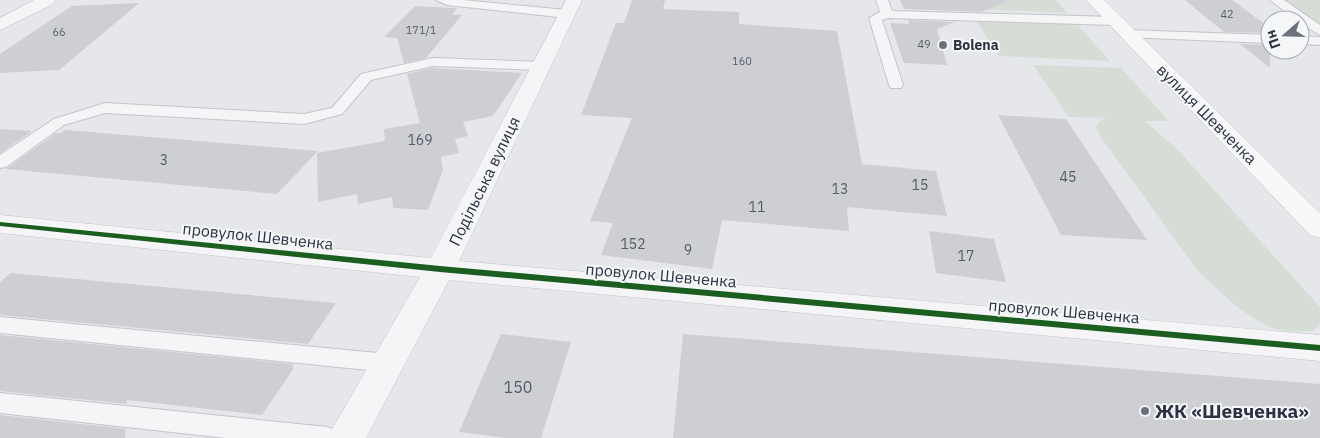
<svg xmlns="http://www.w3.org/2000/svg" width="1320" height="438" viewBox="0 0 1320 438" font-family="'IBM Plex Sans',sans-serif">
<style>
.green{fill:#d6ddd6}
.building{fill:#cecfd2}
.lines{fill:none;stroke-linecap:round;stroke-linejoin:round}
.lane-casing{stroke:#c4c5c8;stroke-width:2}
.street-casing{stroke:#c4c5c8;stroke-width:1}
.secondary-casing{stroke:#c4c5c8;stroke-width:1}
.lane{fill:#f5f5f7;fill-rule:evenodd}
.street{fill:#f5f5f7;fill-rule:evenodd}
.secondary{fill:#f8f8f8;fill-rule:evenodd}
.cycleway-casing{stroke:#f4f6f8;stroke-width:3}
.cycleway{fill:#1b5e20;fill-rule:evenodd}
.poi-dot{fill:#6e717d;stroke:#f4f6f8;stroke-width:2}
.labels{text-anchor:middle;dominant-baseline:central;stroke-width:4;stroke-linejoin:round;paint-order:stroke}
.far-number-label{font-size:11px;fill:#565a68}
.far-poi-label{font-size:14px;font-weight:bold;fill:#2d3243;stroke:#f4f6f8;text-anchor:start}
.number-label{font-size:14px;fill:#565a68}
.street-label{font-size:16px;fill:#2d3243;stroke:#f4f6f8}
.near-number-label{font-size:16px;fill:#565a68}
.near-poi-label{font-size:19px;font-weight:bold;fill:#2d3243;stroke:#f4f6f8;text-anchor:start}
</style>
<rect width="100%" height="100%" fill="#e6e7ea"/>
<g class="green">
<polygon points="977,0 1056,0 1067,13 983,9"/>
<polygon points="1281,0 1320,0 1320,26"/>
<polygon points="975,19 1075,22 1110,61 999,56"/>
<path d="M 1033,65 L 1121,68 L 1169,121 L 1145,121 L 1178,150 L 1320,307 L 1320,324 L 1313,331 C 1304,331 1294,332 1285,331 C 1254,327 1219,291 1197,270 L 1100,136 L 1096,127 L 1101,120 L 1107,118 L 1069,117 Z"/>
</g>
<g class="building">
<polygon points="632,0 665,0 663,9 739,12 739,24 837,31 862,164 936,171 947,216 847,207 849,231 722,220 712,269 601,255 613,223 590,221 632,118 581,115 616,23 624,23"/>
<polygon points="900,0 1005,0 1005,2 981,12 904,9"/>
<polygon points="1185,0 1232,0 1270,28 1270,33 1224,32"/>
<polygon points="139,3 59,70 0,73 0,54 72,6"/>
<polygon points="415,6 457,8 452,15 462,15 426,58 404,63 397,38 384,37"/>
<polygon points="908,20 955,22 937,29 947,65 904,63 890,23 909,24"/>
<polygon points="1240,44 1270,45 1270,68"/>
<polygon points="431,68 522,73 493,116 463,122 468,136 455,139 459,153 441,157 443,170 428,210 393,208 392,197 358,204 357,194 318,202 317,153 385,141 384,129 420,123 407,74"/>
<polygon points="998,115 1066,119 1147,240 1061,235"/>
<polygon points="0,129 32,131 0,153"/>
<polygon points="65,130 318,151 277,194 6,169 56,133 60,133"/>
<polygon points="929,231 994,239 1006,282 936,273"/>
<polygon points="11,273 336,303 308,344 0,315 0,282"/>
<polygon points="501,334 571,342 541,438 505,438 459,432"/>
<polygon points="683,334 1320,384 1320,438 673,438"/>
<polygon points="0,335 294,364 292,368 294,368 262,415 127,400 127,404 0,391"/>
<polygon points="0,415 126,429 125,438 0,438"/>
</g>
<g class="lines">
<g class="lane-casing">
<g id="lane">
<polygon points="436,0 462,0 567,10 573,14 567,18 447,5"/>
<polygon points="876,0 888,0 892,11 1114,17 1120,21 1114,25 888,18 882,20 903,85 901,88 891,88 889,85 869,18 880,12"/>
<polygon points="1270,0 1284,0 1320,25 1320,35 1300,23 1300,20 1296,20"/>
<polygon points="1127,30 1270,35 1270,43 1123,37 1121,34 1123,31"/>
<polygon points="1300,36 1320,37 1320,45 1300,44"/>
<polygon points="433,58 541,62 548,66 541,70 433,66 371,80 342,114 304,124 105,113 64,125 6,167 0,168 0,155 54,119 99,105 104,103 304,114 332,108 361,74"/>
<polygon points="0,317 388,354 396,357 400,363 396,369 388,372 0,333"/>
<polygon points="0,393 327,427 336,430 340,438 226,438 0,413"/>
</g>
</g>
<g class="street-casing">
<g id="street">
<polygon points="34,0 55,0 53,4 0,30 0,18"/>
<polygon points="566,0 582,0 459,261 1320,335 1320,361 449,280 366,438 327,438 420,277 0,233 0,215 431,258"/>
</g>
</g>
<g class="secondary-casing">
<polygon id="secondary" points="1086,0 1104,0 1320,213 1320,238 1310,235"/>
</g>
<use href="#lane" class="lane"/>
<use href="#street" class="street"/>
<use href="#secondary" class="secondary"/>
<g class="cycleway-casing">
<polygon id="cycleway" points="0,222 440,266 1320,345 1320,351 440,272 0,226"/>
</g>
<use href="#cycleway" class="cycleway"/>
</g>
<g class="poi-dot">
<circle cx="943" cy="45" r="5"/>
<circle cx="1145" cy="411" r="5"/>
</g>
<g class="labels">
<g class="far-number-label">
<text x="1227" y="14">42</text>
<text x="421" y="30">171/1</text>
<text x="59" y="32">66</text>
<text x="924" y="44">49</text>
<text x="742" y="61">160</text>
</g>
<g class="far-poi-label">
<text x="953" y="45">Bolena</text>
</g>
<g class="number-label">
<text x="420" y="140">169</text>
<text x="164" y="160">3</text>
<text x="1068" y="177">45</text>
<text x="920" y="185">15</text>
<text x="840" y="189">13</text>
<text x="757" y="207">11</text>
<text x="633" y="244">152</text>
<text x="688" y="250">9</text>
<text x="966" y="256">17</text>
</g>
<g class="street-label">
<text transform="translate(1207 114) rotate(45)">вулиця Шевченка</text>
<text transform="translate(484 181) rotate(-64)">Подільська вулиця</text>
<text transform="translate(258 236) rotate(6)">провулок Шевченка</text>
<text transform="translate(661 275) rotate(5)">провулок Шевченка</text>
<text transform="translate(1064 311) rotate(5)">провулок Шевченка</text>
</g>
<g class="near-number-label">
<text x="518" y="387">150</text>
</g>
<g class="near-poi-label">
<text x="1155" y="411">ЖК «Шевченка»</text>
</g>
</g>
<g transform="translate(1285 35) rotate(250)"><circle r="24" fill="#f4f6f8" stroke="#a4a8b0"/>
<path d="M0-4L9 19L0 12L-9 19Z" fill="#6e717d"/>
<text y="-8" font-size="14" font-weight="bold" text-anchor="middle" fill="#2d3243">Пн</text>
</g>
</svg>
